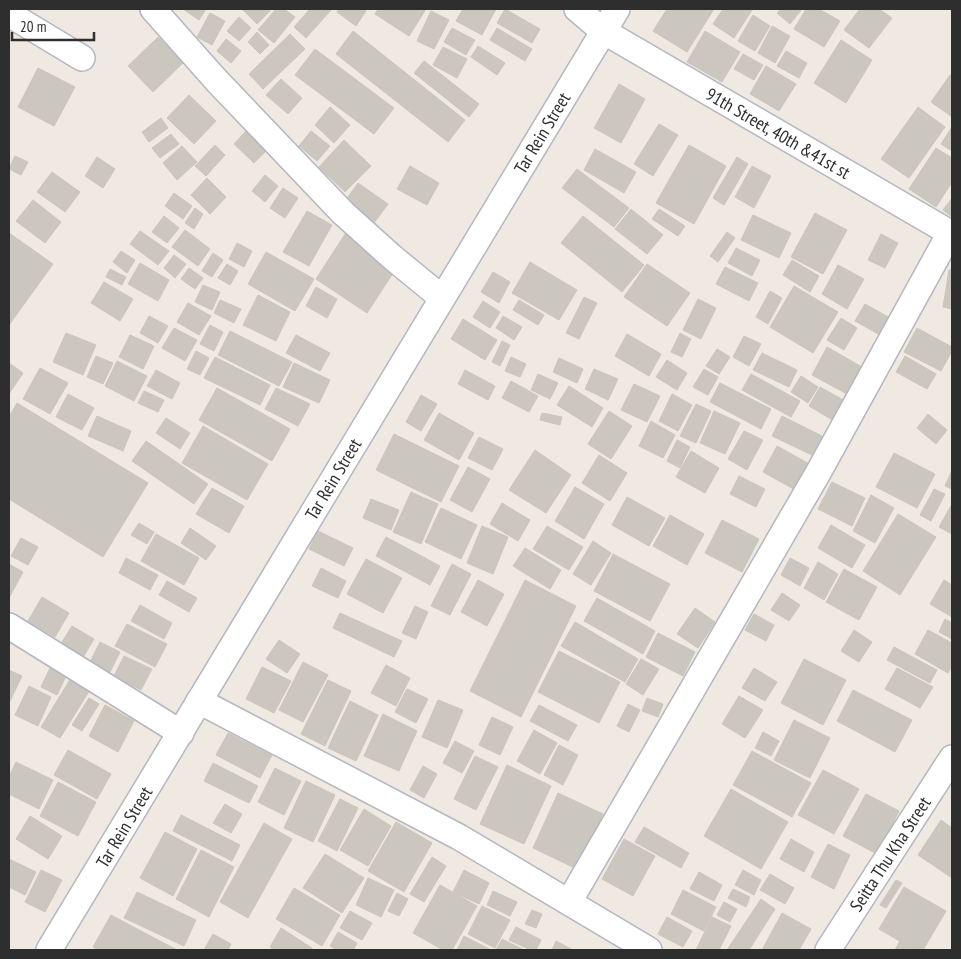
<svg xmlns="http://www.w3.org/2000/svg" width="961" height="959" viewBox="0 0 961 959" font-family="'PT Sans Narrow',sans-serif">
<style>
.building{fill:#cbc7bf;stroke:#cbc5ba}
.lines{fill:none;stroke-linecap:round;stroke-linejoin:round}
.minor-casing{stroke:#b4b7c1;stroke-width:28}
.minor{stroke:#fff;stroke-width:25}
.labels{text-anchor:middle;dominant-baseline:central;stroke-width:4;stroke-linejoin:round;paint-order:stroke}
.street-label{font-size:18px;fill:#2e2e2e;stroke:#fff}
</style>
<rect width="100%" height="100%" fill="#efe9e1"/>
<g class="building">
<polygon points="183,9 206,9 199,20"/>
<polygon points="244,9 269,9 270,11 257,24 243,10"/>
<polygon points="276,9 284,9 295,17 274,43 258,30"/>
<polygon points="310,9 332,9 306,38 294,27"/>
<polygon points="339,9 363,9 366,11 356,26 337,12"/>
<polygon points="378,9 426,9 409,36 375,14"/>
<polygon points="463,9 496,9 482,35 456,21"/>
<polygon points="505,9 540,29 532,43 497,23"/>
<polygon points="667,9 714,9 687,52 653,31"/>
<polygon points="723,9 752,10 734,38 713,24"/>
<polygon points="781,9 802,9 790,24 777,13"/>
<polygon points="806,9 819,9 840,21 824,47 794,29"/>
<polygon points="860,9 879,9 892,18 869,48 844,30"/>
<polygon points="431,11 449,20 434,49 417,41"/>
<polygon points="210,13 225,21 212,45 197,37"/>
<polygon points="753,15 770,26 755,51 738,41"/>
<polygon points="239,17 251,28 239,41 227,31"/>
<polygon points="772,26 790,36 775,63 758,53"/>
<polygon points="452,28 475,40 466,55 444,42"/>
<polygon points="497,28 532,49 525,61 490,40"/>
<polygon points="353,31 465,120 448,142 336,54"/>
<polygon points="705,31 740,52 722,82 687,62"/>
<polygon points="257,32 269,45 260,54 248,42"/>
<polygon points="290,34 305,49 263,89 249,74"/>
<polygon points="158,37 183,63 153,92 128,66"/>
<polygon points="226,39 241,51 231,63 217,51"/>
<polygon points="841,40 872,60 846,103 814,83"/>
<polygon points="478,46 505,63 497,75 471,57"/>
<polygon points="443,47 467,59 457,78 433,65"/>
<polygon points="315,49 394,108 374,134 295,75"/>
<polygon points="786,51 807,63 799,78 777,66"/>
<polygon points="743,54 763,65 754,80 734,69"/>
<polygon points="424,61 479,104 469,117 414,73"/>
<polygon points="766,66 796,84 779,111 750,94"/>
<polygon points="38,68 75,87 54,126 18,107"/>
<polygon points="950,75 952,76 952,114 951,116 931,102"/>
<polygon points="281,79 302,98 288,114 266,95"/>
<polygon points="619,84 645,99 621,143 594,128"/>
<polygon points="189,95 216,121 194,144 167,118"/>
<polygon points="330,107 350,125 334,143 315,125"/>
<polygon points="918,107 945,127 909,178 881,159"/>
<polygon points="161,118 168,128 149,142 142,132"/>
<polygon points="659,124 678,135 653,176 634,164"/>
<polygon points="952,127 952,151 941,144"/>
<polygon points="246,131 267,150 254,163 234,144"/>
<polygon points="311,131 330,146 317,161 299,146"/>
<polygon points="171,134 179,144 160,158 152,148"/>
<polygon points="344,140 371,166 345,192 319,167"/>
<polygon points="215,145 225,155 206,176 195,166"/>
<polygon points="689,145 726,166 694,224 656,203"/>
<polygon points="182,146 197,162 177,180 163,163"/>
<polygon points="936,148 952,158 952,182 936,207 909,189"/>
<polygon points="595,149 636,172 624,193 584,170"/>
<polygon points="15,156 28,162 21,175 9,169"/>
<polygon points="97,157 115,169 103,188 85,176"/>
<polygon points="737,157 748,164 724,205 713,198"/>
<polygon points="410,166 439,183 427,205 397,189"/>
<polygon points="752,166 771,176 754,208 735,197"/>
<polygon points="577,169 629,208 614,227 562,188"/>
<polygon points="52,172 80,192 65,212 37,192"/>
<polygon points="265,175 278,186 265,202 252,191"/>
<polygon points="207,178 226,197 210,214 191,195"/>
<polygon points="358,183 388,204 374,223 345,201"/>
<polygon points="283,188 298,198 285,218 270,208"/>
<polygon points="174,193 192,206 183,219 165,206"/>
<polygon points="952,198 952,217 943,210"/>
<polygon points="33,200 61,222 45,243 16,221"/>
<polygon points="195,208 203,214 194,229 185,223"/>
<polygon points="631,209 663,235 647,254 615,229"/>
<polygon points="659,209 685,226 678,236 652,219"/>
<polygon points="307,211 332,225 309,266 283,252"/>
<polygon points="815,213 847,230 823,274 791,257"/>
<polygon points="753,215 791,233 779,258 741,240"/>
<polygon points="164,216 179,228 167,243 152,232"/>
<polygon points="583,216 644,265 622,292 561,243"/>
<polygon points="185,230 210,249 198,266 172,247"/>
<polygon points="140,231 169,251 158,265 130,244"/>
<polygon points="727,232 735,238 718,262 710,256"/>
<polygon points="9,233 53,264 9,325"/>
<polygon points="345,234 397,267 367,313 316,279"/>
<polygon points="881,234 898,243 885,268 868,260"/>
<polygon points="237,243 252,251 244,267 229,259"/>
<polygon points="736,248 760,260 752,276 728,263"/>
<polygon points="121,251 135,260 127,273 113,262"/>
<polygon points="266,252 314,279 295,311 248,284"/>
<polygon points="213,253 223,260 212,277 202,271"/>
<polygon points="174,255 186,264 175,278 164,268"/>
<polygon points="792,260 819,276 810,292 783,275"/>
<polygon points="530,262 577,290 559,320 512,293"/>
<polygon points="140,263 169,280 158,301 128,284"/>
<polygon points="227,264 238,271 230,285 218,278"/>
<polygon points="647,264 690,293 667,326 624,297"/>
<polygon points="838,265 864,279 847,309 822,294"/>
<polygon points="725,267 758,283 749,301 716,284"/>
<polygon points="189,268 203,278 195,289 181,279"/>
<polygon points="110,269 126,277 122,285 106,277"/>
<polygon points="949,270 952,270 952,309 943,307"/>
<polygon points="493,272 510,282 499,303 481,292"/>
<polygon points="104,282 133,299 120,321 91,303"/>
<polygon points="203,285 220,292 212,310 195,302"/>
<polygon points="794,286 838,312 813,353 770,327"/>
<polygon points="316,287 337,299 327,318 306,306"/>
<polygon points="770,291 782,298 768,324 756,317"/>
<polygon points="258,295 290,312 276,341 243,325"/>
<polygon points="584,297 597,303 579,339 566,333"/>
<polygon points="698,299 716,308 701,339 683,330"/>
<polygon points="220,300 241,309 234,323 214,313"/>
<polygon points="519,300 544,315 538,325 513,310"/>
<polygon points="483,301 500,312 490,328 473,317"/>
<polygon points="188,303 211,316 199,335 177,322"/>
<polygon points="865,304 890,318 880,335 855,321"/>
<polygon points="149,316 168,326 158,343 140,333"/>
<polygon points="503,316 522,327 514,340 496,328"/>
<polygon points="841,318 857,328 844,350 827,340"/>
<polygon points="463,319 497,340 485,360 451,339"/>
<polygon points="210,325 223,332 214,351 200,344"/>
<polygon points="174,328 197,340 185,361 162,348"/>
<polygon points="917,328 952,347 952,351 941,371 904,352"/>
<polygon points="230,331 292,362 279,386 218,355"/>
<polygon points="66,333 96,345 83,375 53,362"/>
<polygon points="680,333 691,339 682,357 671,352"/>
<polygon points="627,334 661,354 649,376 615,356"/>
<polygon points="130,335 154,346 143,369 119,357"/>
<polygon points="296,335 330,353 320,371 286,353"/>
<polygon points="744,336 761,344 749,366 733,357"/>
<polygon points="502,341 510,345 500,366 492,362"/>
<polygon points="827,347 862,367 847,394 812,375"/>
<polygon points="717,349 730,357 719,374 706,366"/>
<polygon points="196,351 209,358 200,375 187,369"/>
<polygon points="762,353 797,370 789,387 753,370"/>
<polygon points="96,356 113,363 103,384 87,377"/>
<polygon points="905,356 936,374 927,389 896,372"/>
<polygon points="215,357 270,385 260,405 204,378"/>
<polygon points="511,357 526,364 520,377 505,371"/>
<polygon points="559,358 583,369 577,383 553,372"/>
<polygon points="667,360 687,373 677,390 656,377"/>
<polygon points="117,361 147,376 134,401 105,386"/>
<polygon points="9,363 23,373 9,394"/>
<polygon points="294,363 330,380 319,403 283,387"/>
<polygon points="40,368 68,383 50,414 23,399"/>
<polygon points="594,369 618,379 608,400 585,389"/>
<polygon points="704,369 718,377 708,395 693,387"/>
<polygon points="156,370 180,383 172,399 147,386"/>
<polygon points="465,370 495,386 488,400 458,384"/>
<polygon points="538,374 558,383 550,399 531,390"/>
<polygon points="751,374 800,401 791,417 742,390"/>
<polygon points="801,376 818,387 808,403 791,392"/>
<polygon points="511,381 538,396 529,412 502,398"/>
<polygon points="720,383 771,409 761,429 710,402"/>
<polygon points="634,384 660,396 647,422 621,410"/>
<polygon points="569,386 603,408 592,427 557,405"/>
<polygon points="820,387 845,401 834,421 809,406"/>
<polygon points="217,388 290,429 272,461 199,420"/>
<polygon points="276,388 310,404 298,426 265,409"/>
<polygon points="144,391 164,400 158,412 138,403"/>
<polygon points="68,394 94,408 82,430 56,417"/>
<polygon points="672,394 692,405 678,431 659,421"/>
<polygon points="421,395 437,404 421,431 406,422"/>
<polygon points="17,403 148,483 103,557 9,499 9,417"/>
<polygon points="696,404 711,411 696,443 680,436"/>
<polygon points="609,411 632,426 611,459 588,444"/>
<polygon points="714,411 740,423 725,454 700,443"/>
<polygon points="439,413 474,433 459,460 424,440"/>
<polygon points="542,413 562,417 560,425 540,420"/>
<polygon points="928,414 947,430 936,444 917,428"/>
<polygon points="97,416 131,431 123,451 88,436"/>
<polygon points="782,416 822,436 812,455 772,436"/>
<polygon points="166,418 190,433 180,449 156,433"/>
<polygon points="651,421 675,435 663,458 639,446"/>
<polygon points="203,426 268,464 247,500 182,463"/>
<polygon points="744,431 763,440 747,470 728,459"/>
<polygon points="394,434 459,466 441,502 376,470"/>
<polygon points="479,437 503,449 492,470 468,458"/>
<polygon points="677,440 690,447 680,468 667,461"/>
<polygon points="146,441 208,484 194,504 132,461"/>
<polygon points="777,446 813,466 799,492 763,472"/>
<polygon points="535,450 571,475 546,513 509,490"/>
<polygon points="691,451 719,468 705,493 676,477"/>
<polygon points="894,453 935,474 917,508 876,487"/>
<polygon points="599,455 627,473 610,501 582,483"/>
<polygon points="468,467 490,479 472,512 450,500"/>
<polygon points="952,470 952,489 945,486"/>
<polygon points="739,476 765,489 756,507 730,494"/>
<polygon points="832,482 865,498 852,526 818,509"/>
<polygon points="575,487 604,504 584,539 555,521"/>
<polygon points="212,488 244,506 229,533 196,514"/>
<polygon points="934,489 945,494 931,521 920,515"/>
<polygon points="411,492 438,504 421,544 393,532"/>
<polygon points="871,495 894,508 875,543 853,531"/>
<polygon points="627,497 665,518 649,546 612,525"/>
<polygon points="371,499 399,510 391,530 363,518"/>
<polygon points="502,503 530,520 518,541 490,524"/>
<polygon points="952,504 952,534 939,527"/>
<polygon points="441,508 477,525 461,559 425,542"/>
<polygon points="898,514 936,537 900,595 863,571"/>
<polygon points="670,515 704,534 687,565 653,546"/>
<polygon points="722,520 759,539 742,572 705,553"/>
<polygon points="139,523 154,532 147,544 131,535"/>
<polygon points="831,525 865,545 852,568 818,548"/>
<polygon points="482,526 508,537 493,574 467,563"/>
<polygon points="547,526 583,547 569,570 533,549"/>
<polygon points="190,528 216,546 206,560 181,543"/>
<polygon points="318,531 353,548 344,566 309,549"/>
<polygon points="156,534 199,558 184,585 141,561"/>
<polygon points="386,537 440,566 430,585 376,556"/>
<polygon points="21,538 38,547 28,565 11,556"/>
<polygon points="593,541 611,553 591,585 573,574"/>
<polygon points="525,548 561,570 550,589 513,566"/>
<polygon points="613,554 670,584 650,621 594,591"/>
<polygon points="126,558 158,575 150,590 119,573"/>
<polygon points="790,558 809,568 800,586 781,575"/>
<polygon points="366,559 402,578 383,613 347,594"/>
<polygon points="818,562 838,574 824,600 804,588"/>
<polygon points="9,564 23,572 9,598"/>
<polygon points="452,564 471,574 450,615 431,606"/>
<polygon points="321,568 346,581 338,598 312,586"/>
<polygon points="844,569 877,587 859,620 826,602"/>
<polygon points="478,580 504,594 487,626 461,612"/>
<polygon points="525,580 576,606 521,717 470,691"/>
<polygon points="944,580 952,585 952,617 930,604"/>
<polygon points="167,581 197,598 189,612 159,595"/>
<polygon points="782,593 800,605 789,621 771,610"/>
<polygon points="42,597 69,613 55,637 28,621"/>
<polygon points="597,598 655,631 643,654 584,621"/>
<polygon points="140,605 172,623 164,639 131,621"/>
<polygon points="415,606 428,612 416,639 402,633"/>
<polygon points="695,608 715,622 698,648 677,634"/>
<polygon points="340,613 402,641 394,657 333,628"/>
<polygon points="754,614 774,625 766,641 745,630"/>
<polygon points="945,619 952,623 952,639 939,632"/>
<polygon points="575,622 638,659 625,682 561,646"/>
<polygon points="127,624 167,644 155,667 115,646"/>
<polygon points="72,626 94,639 79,664 57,650"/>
<polygon points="854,630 872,642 859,662 841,651"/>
<polygon points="928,630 952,643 952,666 948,673 915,654"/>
<polygon points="658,633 695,652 683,676 646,657"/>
<polygon points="279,640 300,654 287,673 266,659"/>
<polygon points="100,642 120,652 107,678 87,668"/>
<polygon points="894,647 937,670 930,683 887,660"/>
<polygon points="559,651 620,682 599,723 538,692"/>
<polygon points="124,656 152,669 141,690 114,676"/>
<polygon points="641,659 659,669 643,695 626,684"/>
<polygon points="804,659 846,680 823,725 781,703"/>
<polygon points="303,662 328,675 303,722 279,710"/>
<polygon points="52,664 68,672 57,695 41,687"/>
<polygon points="386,665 410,678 396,706 371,693"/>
<polygon points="262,667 291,681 274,713 246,699"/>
<polygon points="754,668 777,682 765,701 742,688"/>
<polygon points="897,668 933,687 920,708 885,689"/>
<polygon points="9,670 22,676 9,703"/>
<polygon points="74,673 93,685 60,738 41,727"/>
<polygon points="328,680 351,691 325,746 301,734"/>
<polygon points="29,686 51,697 38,726 15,715"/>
<polygon points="407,689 428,699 416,723 395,712"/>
<polygon points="853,690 912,720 895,752 837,721"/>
<polygon points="739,696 763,710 745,738 722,724"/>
<polygon points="89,698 99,704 82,731 72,725"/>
<polygon points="647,698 663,704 658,717 642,711"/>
<polygon points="438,700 463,710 447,748 422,737"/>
<polygon points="350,701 378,715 356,761 328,748"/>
<polygon points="628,704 640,710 629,732 617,726"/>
<polygon points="105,705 134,721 118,752 89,736"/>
<polygon points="539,705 577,725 568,741 530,721"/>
<polygon points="383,714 417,731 399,771 364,756"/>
<polygon points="492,717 513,727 500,755 479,745"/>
<polygon points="794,720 830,738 810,778 774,760"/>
<polygon points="534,730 557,743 540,774 517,761"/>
<polygon points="763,732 779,741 771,756 755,748"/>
<polygon points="228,733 272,755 260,778 216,755"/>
<polygon points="455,741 474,751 462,773 443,763"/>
<polygon points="559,745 578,755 563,785 544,775"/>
<polygon points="68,750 111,774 97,799 54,775"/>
<polygon points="752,751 811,783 792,817 733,785"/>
<polygon points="475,756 498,767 476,810 454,799"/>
<polygon points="16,762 53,780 39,809 9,794 9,777"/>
<polygon points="213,763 258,786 249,803 204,781"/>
<polygon points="507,765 551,786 524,844 480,824"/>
<polygon points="423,766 437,774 424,798 410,790"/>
<polygon points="275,768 301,781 284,815 258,802"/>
<polygon points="823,770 859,789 834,834 798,815"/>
<polygon points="306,781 335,795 313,842 284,828"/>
<polygon points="58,782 96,802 78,836 40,816"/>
<polygon points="731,789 788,822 761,869 704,836"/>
<polygon points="558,793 603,814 577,869 533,848"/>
<polygon points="866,794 899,811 877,854 843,836"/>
<polygon points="340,799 358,808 337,851 318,841"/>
<polygon points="225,804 242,814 231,833 213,823"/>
<polygon points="364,809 391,826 368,866 340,850"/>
<polygon points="181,815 240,845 232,861 173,831"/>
<polygon points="30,816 62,836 48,859 16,839"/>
<polygon points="941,820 952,828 952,878 918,855"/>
<polygon points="396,822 432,843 404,892 368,871"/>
<polygon points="264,823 292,839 248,918 220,902"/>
<polygon points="644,827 689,853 681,868 635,842"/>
<polygon points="165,832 197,849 173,896 140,878"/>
<polygon points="624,839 655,856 633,896 602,879"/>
<polygon points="791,839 814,852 804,872 780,859"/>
<polygon points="828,844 850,855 834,889 811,877"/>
<polygon points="201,850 234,867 209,917 176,899"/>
<polygon points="325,854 364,878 342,913 303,888"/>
<polygon points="432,857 446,866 424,902 410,894"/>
<polygon points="9,859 36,872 25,895 9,887"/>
<polygon points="41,870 62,880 45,912 25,902"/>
<polygon points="464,870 489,883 479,904 453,892"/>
<polygon points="743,870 761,880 754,895 735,885"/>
<polygon points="699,872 722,885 714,901 690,889"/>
<polygon points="770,874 794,888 785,904 760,890"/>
<polygon points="368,878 394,890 381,917 356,905"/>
<polygon points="896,880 902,883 886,908 880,905"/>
<polygon points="440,885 477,906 452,950 443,950 413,933"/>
<polygon points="904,887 946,911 923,950 915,950 879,929"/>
<polygon points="294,888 340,915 322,946 276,919"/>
<polygon points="733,889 750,897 746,907 728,898"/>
<polygon points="683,890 716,907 704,931 671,914"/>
<polygon points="493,891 517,902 510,916 487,905"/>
<polygon points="137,892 196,920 184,946 124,918"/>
<polygon points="397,893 408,899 399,916 388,911"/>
<polygon points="761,899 775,909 749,950 727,950"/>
<polygon points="724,902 737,909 730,922 717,915"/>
<polygon points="482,906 510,920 495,948 468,934"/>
<polygon points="532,910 542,914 536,928 525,924"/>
<polygon points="350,911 372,923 362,940 340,928"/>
<polygon points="782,913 811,929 799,950 762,950"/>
<polygon points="111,915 177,950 99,950 93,947"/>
<polygon points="667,917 692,931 683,947 658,934"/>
<polygon points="712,917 731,926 719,950 696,950"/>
<polygon points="516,927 541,940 536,950 531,950 509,940"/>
<polygon points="281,928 312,948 311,950 275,950 270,947"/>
<polygon points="338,932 357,943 353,950 337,950 330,946"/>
<polygon points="213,934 231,944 228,950 204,950"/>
<polygon points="903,935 915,941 911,950 895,950"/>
<polygon points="464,936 491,950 457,950"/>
<polygon points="502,939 524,950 496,950"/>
<polygon points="556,941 573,950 552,950"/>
</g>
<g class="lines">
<g class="minor-casing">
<g id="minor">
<polyline points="153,9 217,81 343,213 392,257 442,298"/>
<polyline points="577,9 603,31 952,234"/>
<polyline points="9,14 82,58"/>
<polyline points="9,626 181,733"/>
<polyline points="199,701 459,837 649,950"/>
<polyline points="569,902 818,473 950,233"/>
<polyline points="49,950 617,9"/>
<polyline points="828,950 952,758"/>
</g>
</g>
<use href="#minor" class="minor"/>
</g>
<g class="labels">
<g class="street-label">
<text transform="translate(542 133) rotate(-59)">Tar Rein Street</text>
<text transform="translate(778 133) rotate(30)">91th Street, 40th &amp;41st st</text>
<text transform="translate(333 479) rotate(-59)">Tar Rein Street</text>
<text transform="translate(124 827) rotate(-59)">Tar Rein Street</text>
<text transform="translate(890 854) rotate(-57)">Seitta Thu Kha Street</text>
</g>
</g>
<rect width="961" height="959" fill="none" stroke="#2e2e2e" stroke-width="20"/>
<path d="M12 32v8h82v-8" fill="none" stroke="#2e2e2e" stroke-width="2.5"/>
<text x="20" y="32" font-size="15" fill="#2e2e2e" stroke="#ffffff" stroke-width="4" paint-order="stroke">20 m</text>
</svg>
